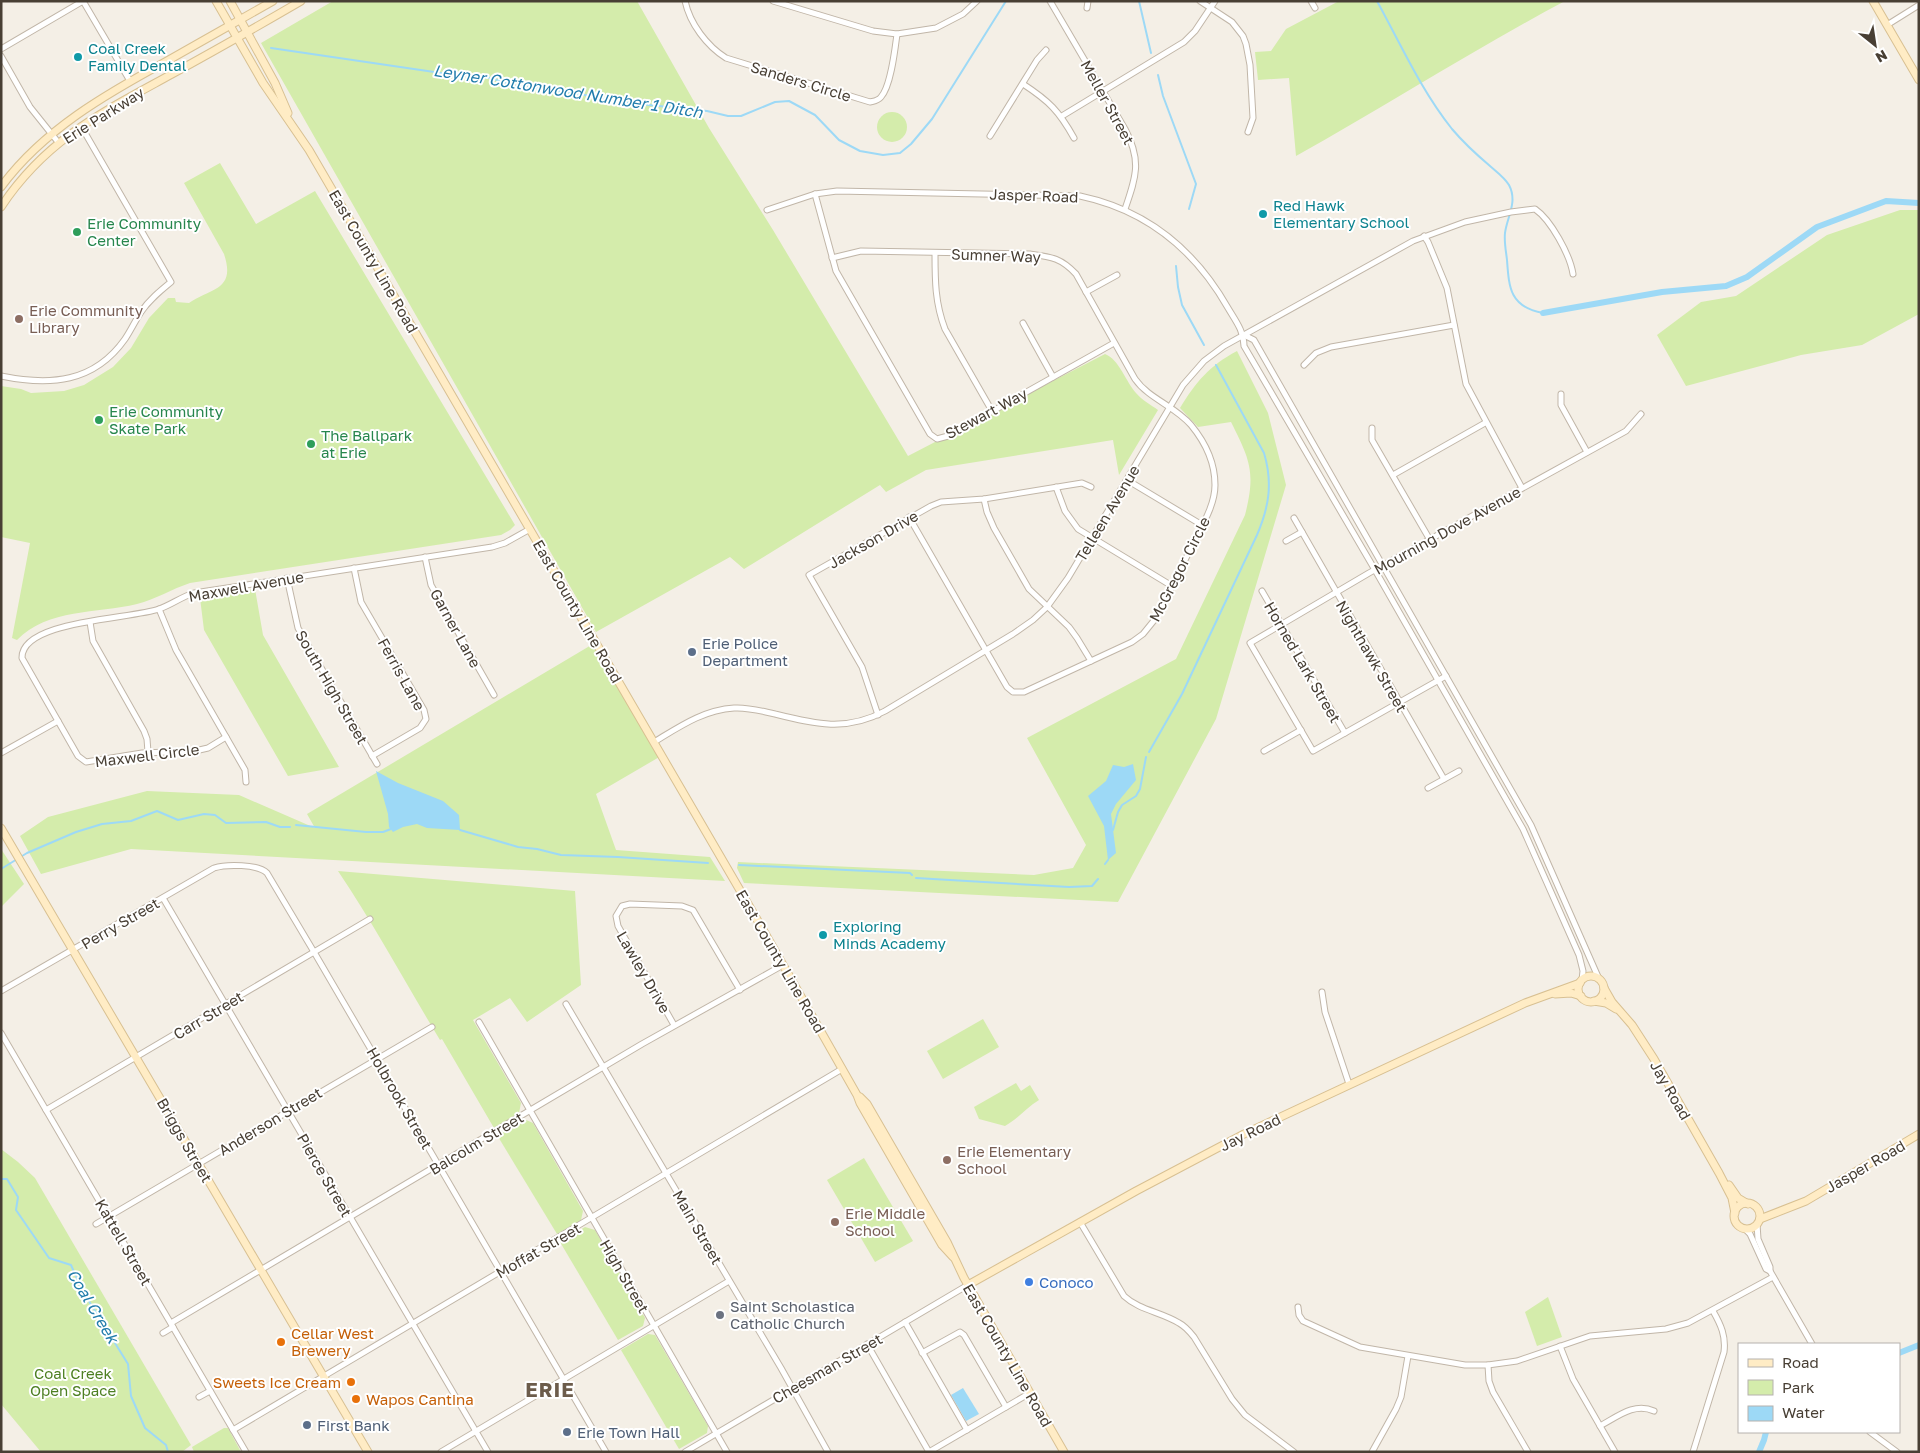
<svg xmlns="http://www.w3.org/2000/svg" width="1920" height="1453" viewBox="0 0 1920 1453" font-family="'Golos Text',sans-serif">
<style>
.green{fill:#d4ecab}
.water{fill:#9dd9f6}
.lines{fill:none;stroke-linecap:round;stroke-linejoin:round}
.stream{stroke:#9dd9f6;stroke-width:2}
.canal{stroke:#9dd9f6;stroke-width:6}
.street-casing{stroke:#c1b6a8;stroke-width:7}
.secondary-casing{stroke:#d8c092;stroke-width:9}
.street{stroke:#fff;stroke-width:5}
.secondary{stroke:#ffecc5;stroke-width:7}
.culture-dot{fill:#0f9aa8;stroke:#fff;stroke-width:2}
.leisure-dot{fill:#2e9e5b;stroke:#fff;stroke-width:2}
.education-dot{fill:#8d6e63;stroke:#fff;stroke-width:2}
.service-dot{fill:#5c6f8a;stroke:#fff;stroke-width:2}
.shop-dot{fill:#3f7fe0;stroke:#fff;stroke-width:2}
.worship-dot{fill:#6b7280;stroke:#fff;stroke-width:2}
.food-dot{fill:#e8710a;stroke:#fff;stroke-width:2}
.labels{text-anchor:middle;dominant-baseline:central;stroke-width:4;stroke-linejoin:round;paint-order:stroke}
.culture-label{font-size:15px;fill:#0d838f;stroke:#fff;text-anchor:start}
.street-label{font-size:15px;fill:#483f34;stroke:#fff}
.leisure-label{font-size:15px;fill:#27864d;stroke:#fff;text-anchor:start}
.education-label{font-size:15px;fill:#785e54;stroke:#fff;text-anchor:start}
.service-label{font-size:15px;fill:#4e5e75;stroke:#fff;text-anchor:start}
.shop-label{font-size:15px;fill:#366cbe;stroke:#fff;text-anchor:start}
.worship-label{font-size:15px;fill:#5b616d;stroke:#fff;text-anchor:start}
.food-label{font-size:15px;fill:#c56008;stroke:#fff;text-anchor:start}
.park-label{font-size:15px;fill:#4d7f22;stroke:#fff}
.water-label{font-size:16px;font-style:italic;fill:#227dac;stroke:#fff}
.district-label{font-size:20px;font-weight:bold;letter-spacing:1px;fill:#6c5c4b;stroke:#fff}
</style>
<rect width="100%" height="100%" fill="#f4efe6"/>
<g class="green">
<path d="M 333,1 L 637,1 L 709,128 L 773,230 L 908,456 L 1105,354 C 1119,359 1126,382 1136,393 C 1142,400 1151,405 1158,410 L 1119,475 L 1113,440 L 926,470 L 886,492 L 880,485 L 744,569 L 730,557 L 596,632 L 261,43 Z"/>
<path d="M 1339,1 L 1565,1 C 1473,50 1386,106 1296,156 L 1289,78 L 1258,80 L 1255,52 L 1271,51 L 1286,29 Z"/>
<circle cx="892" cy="127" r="15"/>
<path d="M 220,163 L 256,224 L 315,191 L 515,525 L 510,530 L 501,535 L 190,583 C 172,589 156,599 137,604 C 97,614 48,608 17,640 L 12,638 L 30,543 L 1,537 L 1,386 L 21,389 L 31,393 L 64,391 L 84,385 L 113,367 L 131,348 L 149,318 L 168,298 L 175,298 L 176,302 L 189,303 C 212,288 236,290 224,254 L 184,183 Z"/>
<polygon points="1900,210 1919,210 1919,314 1862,345 1801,355 1686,386 1657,335 1701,302 1736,296 1827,235"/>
<path d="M 1237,351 L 1268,413 L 1286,485 L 1216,719 L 1118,902 L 744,883 L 737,868 L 738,862 L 1034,875 L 1073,868 L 1086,845 L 1027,738 L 1176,659 L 1245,515 C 1256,472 1250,460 1231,422 L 1198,427 L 1180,408 C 1196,382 1209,366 1237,351 Z"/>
<polygon points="255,589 263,635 339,767 288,776 204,630 200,598"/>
<polygon points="593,644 661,756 596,794 616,850 710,857 725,881 131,849 41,874 20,836 48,817 147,791 239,795 315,828 307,814"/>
<polygon points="1,849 24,884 1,907"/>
<path d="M 338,871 L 575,891 L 581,985 L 527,1022 L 510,998 L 473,1020 L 521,1103 L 519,1113 L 494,1128 L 442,1039 L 440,1040 C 406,984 375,926 338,871 Z"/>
<polygon points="983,1019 999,1047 943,1079 927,1051"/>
<path d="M 1016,1083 L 1021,1091 L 1030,1085 L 1039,1100 C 1026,1108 1018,1119 1005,1126 L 979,1119 L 974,1107 Z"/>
<polygon points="524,1119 533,1123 583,1211 581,1220 557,1234 497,1135"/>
<polygon points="1,1149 18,1162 35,1178 191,1445 182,1452 41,1452 1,1404"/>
<polygon points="864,1158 913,1241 875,1262 827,1180"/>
<polygon points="585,1227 595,1230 645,1318 643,1326 618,1340 560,1242"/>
<polygon points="1548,1297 1562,1337 1537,1346 1525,1312"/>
<polygon points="648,1334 655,1335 708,1426 707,1433 679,1449 621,1350"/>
<polygon points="224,1428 228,1428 241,1452 194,1452 192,1447"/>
</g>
<g class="water">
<polygon points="1133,764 1136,780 1116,804 1111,814 1116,853 1108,860 1104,826 1088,796 1106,781 1113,765 1124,767"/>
<polygon points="376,771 398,783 443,801 459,815 460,830 427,828 417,824 403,827 393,832 389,827 388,814"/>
<polygon points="963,1388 979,1414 966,1421 951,1395"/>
</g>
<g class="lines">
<g class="stream">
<polyline points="1139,1 1151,53"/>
<path d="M 1377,1 C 1401,45 1421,90 1452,129 C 1463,142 1477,155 1490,166 C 1497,172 1505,178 1509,185 C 1518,202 1507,217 1505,233 C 1504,242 1506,251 1507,260 C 1509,288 1510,307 1543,313"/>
<polyline points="271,48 441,73 491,78 515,86 522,84 546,91 562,91 630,103 707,111 728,116 741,116 775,102 789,101 815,115 839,140 860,151 883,155 900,153 911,144 932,119 1006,1"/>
<polyline points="1158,75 1163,96 1196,184 1189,209"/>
<polyline points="1176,266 1178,287 1182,305 1204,345"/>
<path d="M 1149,752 L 1182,694 L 1257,535 C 1269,507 1273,483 1264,453 L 1216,365"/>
<polyline points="296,825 366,832 383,832 391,829"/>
<polyline points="460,830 518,847 537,849 561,855 618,857 708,863"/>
<polyline points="1113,830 1118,812 1122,805 1136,796 1140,789 1146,757"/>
<polyline points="1105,864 1108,860"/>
<polyline points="739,865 910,873 912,875"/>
<polyline points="1,869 27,853 76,832 102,824 131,821 157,811 178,820 204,814 215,815 226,823 266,822 280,827 290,827"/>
<polyline points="916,878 1069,887 1092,886 1098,879"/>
<polyline points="1,1179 7,1179 18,1197 16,1210 49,1258 71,1265 82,1290 128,1364 131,1396 145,1428 166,1445 168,1452"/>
</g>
<g class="canal">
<polyline points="1543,313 1662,292 1726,286 1747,277 1817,227 1886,201 1919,203"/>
<polyline points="1899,1353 1919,1345"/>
<polyline points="1759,1452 1764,1440 1766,1432"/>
</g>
<g class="street-casing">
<g id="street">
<path d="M 685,1 C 690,24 707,46 726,58 L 870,102 C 874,101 878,101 881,97 C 891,86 895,49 897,34"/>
<polyline points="773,1 873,31 897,34 936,28 963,14 977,1"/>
<path d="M 1050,1 L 1125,129 C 1142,161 1136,177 1125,209"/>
<polyline points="1200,1 1232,22 1243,36 1246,44 1250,65 1253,118 1248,132"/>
<polyline points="1311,1 1315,8"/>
<polyline points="1087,8 1088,1"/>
<polyline points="1887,25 1919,5"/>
<polyline points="1,49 83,1 130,81"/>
<polyline points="1,56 30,107 58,142"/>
<path d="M 1023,84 C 1049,101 1059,111 1074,138"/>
<polyline points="1062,116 1184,42 1195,31 1215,1"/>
<polyline points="990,136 1037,60 1046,50"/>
<polyline points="815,194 836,271 930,434 937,439 948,436 1114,343"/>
<path d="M 767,210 L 815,194 L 837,191 L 1080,196 C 1146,210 1195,250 1228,308 C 1235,320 1244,331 1244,346 L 1375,570 L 1523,829 L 1579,955 L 1583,971 L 1582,980"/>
<polyline points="1424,236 1428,242 1447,288 1466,384 1522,488"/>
<path d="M 935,253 C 935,280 935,303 945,329 L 992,411"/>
<path d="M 832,258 L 861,251 L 1030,254 C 1052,257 1061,258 1076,274 L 1135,379 C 1149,399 1175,406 1191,425 C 1205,442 1215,463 1215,485 C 1215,506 1201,527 1192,546 C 1180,570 1168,594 1156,618 L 1143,634 L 1132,642 L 1024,692 L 1013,692 L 1007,687 L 909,517"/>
<polyline points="1086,292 1117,275"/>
<polyline points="1023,323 1053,377"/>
<polyline points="1244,335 1254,340 1531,825 1599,979"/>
<polyline points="1304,365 1316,353 1331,347 1454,325"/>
<path d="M 1,376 C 50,386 94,383 125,339 C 131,330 135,321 141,312 C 149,300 160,291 171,282 L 81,126"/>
<polyline points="1561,394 1561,405 1587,452"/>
<polyline points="1372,428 1372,440 1430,540"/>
<polyline points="1393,475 1485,423"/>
<polyline points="1127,480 1202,525"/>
<polyline points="1056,487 1065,511 1078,529 1172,586"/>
<polyline points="984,499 987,512 994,528 1029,589 1069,627 1077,638 1091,661"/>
<polyline points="1294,518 1444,779"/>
<polyline points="1286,541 1302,532"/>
<polyline points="425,557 431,585 494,695"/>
<polyline points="354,568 361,602 424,710 426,719 420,728 372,756"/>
<polyline points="287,578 298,628 377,764"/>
<polyline points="1262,591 1345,733"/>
<polyline points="159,609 176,650 245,770 246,782"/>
<polyline points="90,622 93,641 144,731 147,739 148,752"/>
<polyline points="1446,676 1313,751 1250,643 1369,573 1626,431 1641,414"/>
<polyline points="878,715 862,667 809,575 931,506 941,502 984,499 1082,483 1091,487"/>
<path d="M 226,737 L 208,748 L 195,751 L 142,753 L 86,762 L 78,756 L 22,658 C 21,620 132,619 159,609 C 171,605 181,597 194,593 L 492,547 L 505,543 L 530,529"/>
<path d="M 654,742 C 679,727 703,710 734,708 C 748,707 761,711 775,714 C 815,724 846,732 885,711 L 1013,634 L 1033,620 L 1047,607 L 1068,578 L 1183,385 L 1204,361 L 1224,346 L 1413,241 L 1465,222 L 1511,212 L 1535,209 C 1551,220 1570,255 1573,274"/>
<polyline points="1264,751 1301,730"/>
<polyline points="1,753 58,721"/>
<polyline points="1428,788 1459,771"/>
<polyline points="163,898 488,1452"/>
<path d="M 1,991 L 214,868 C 226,864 258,864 267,873 L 314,952 L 606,1452"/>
<polyline points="1322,992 1325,1012 1349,1084"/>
<polyline points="566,1004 781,1368 828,1452"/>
<polyline points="479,1022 727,1452"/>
<polyline points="674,1025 618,926 616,916 622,906 630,904 682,906 693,910 740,990"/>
<polyline points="1,1033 246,1452"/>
<polyline points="46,1110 370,919"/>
<path d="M 1080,1222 L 1124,1296 C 1139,1310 1161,1312 1179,1323 C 1185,1326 1190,1332 1194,1337 L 1232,1399 L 1245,1415 L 1294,1452"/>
<polyline points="96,1224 432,1027"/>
<polyline points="1757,1224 1758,1239 1770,1267 1770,1271"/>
<polyline points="1745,1229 1750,1234 1766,1269 1770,1271 1812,1344"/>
<polyline points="1298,1307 1299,1315 1303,1321 1360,1347 1465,1365 1488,1365 1517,1361 1590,1336 1666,1329 1688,1323 1773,1277"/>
<polyline points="905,1322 967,1430"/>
<polyline points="171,1323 642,1044 783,965"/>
<polyline points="163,1333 173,1327"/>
<polyline points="867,1344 929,1452"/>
<polyline points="1560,1346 1573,1379 1615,1452"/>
<polyline points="922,1353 960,1332 964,1335 1006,1407"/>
<polyline points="1488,1365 1489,1381 1493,1392 1528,1452"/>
<polyline points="199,1397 210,1391"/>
<path d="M 1600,1426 C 1617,1417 1634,1402 1654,1411"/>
<polyline points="233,1430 842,1069"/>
<polyline points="1870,1432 1897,1452"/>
<polyline points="441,1452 729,1281"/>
<polyline points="685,1452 968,1285"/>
<polyline points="929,1452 1030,1393"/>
<polyline points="1372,1452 1396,1409 1401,1397 1408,1356"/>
<path d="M 1693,1452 L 1724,1352 C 1726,1336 1721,1325 1713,1311"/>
</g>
</g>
<g class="secondary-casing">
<g id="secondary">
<polyline points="216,1 263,83 309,150 766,935 857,1095 860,1103 942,1245 953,1257"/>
<polyline points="230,1 275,83 288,113"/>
<polyline points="1873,1 1919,80"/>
<path d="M 1,187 C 43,130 106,94 167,61 C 202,41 238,21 273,1"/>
<path d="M 1,207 C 46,139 103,112 172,74 C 216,50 258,26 301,1"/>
<polyline points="1,828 368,1452"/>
<circle cx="1591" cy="989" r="13"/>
<polyline points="1604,988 1612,1002 1632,1025 1654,1059 1719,1173 1732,1198 1735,1213"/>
<polyline points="1555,994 1571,993 1581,996"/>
<polyline points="1594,1001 1606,1003 1616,1009"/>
<polyline points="860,1097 867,1104 947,1242 964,1278 1064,1452"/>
<polyline points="1729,1185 1738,1198 1748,1204"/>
<circle cx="1747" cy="1216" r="13"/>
<polyline points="1760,1219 1806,1201 1919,1134"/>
<polyline points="968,1285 1136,1191 1244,1134 1525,1003 1580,983"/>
</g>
</g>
<use href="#street" class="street"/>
<use href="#secondary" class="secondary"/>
</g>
<g class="culture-dot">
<circle cx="78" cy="57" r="5"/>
<circle cx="1263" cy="214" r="5"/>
<circle cx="823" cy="935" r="5"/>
</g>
<g class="leisure-dot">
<circle cx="77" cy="232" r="5"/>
<circle cx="99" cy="420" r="5"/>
<circle cx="311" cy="444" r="5"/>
</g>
<g class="education-dot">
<circle cx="19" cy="319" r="5"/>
<circle cx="947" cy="1160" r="5"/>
<circle cx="835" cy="1222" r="5"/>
</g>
<g class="service-dot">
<circle cx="692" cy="652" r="5"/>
<circle cx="307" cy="1425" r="5"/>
<circle cx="567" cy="1432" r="5"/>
</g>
<circle class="shop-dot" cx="1029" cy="1282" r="5"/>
<circle class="worship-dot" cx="720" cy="1315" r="5"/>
<g class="food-dot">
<circle cx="281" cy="1342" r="5"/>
<circle cx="351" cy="1382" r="5"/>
<circle cx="356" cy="1399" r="5"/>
</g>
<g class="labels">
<g class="culture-label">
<text x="88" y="48">Coal Creek<tspan x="88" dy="17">Family Dental</tspan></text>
<text x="1273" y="205">Red Hawk<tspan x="1273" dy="17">Elementary School</tspan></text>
<text x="833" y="926">Exploring<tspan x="833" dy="17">Minds Academy</tspan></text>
</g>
<g class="street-label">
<text transform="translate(801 81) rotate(17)">Sanders Circle</text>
<text transform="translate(1108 102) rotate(61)">Meller Street</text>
<text transform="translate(103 115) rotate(-32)">Erie Parkway</text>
<text transform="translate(1034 195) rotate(2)">Jasper Road</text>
<text transform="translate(996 255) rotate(2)">Sumner Way</text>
<text transform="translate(374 261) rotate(60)">East County Line Road</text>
<text transform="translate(986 413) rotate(-28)">Stewart Way</text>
<text transform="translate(1107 513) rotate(-59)">Telleen Avenue</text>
<text transform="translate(1447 530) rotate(-29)">Mourning Dove Avenue</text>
<text transform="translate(873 539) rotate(-30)">Jackson Drive</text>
<text transform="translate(1179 569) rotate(-63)">McGregor Circle</text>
<text transform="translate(246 586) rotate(-10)">Maxwell Avenue</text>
<text transform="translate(578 611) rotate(60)">East County Line Road</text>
<text transform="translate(456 628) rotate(61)">Garner Lane</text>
<text transform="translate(1372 656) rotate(60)">Nighthawk Street</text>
<text transform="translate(1303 662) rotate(60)">Horned Lark Street</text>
<text transform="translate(402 674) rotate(61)">Ferris Lane</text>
<text transform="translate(332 687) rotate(60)">South High Street</text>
<text transform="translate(147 755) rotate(-7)">Maxwell Circle</text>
<text transform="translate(120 923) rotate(-30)">Perry Street</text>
<text transform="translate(781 961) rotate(60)">East County Line Road</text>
<text transform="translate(644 972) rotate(60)">Lawley Drive</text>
<text transform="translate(208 1015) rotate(-31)">Carr Street</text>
<text transform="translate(1671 1090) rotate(60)">Jay Road</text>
<text transform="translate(400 1098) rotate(60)">Holbrook Street</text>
<text transform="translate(270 1121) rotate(-31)">Anderson Street</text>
<text transform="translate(1250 1132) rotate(-26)">Jay Road</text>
<text transform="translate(185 1140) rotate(60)">Briggs Street</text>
<text transform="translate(476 1143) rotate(-31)">Balcolm Street</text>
<text transform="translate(1865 1166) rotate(-30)">Jasper Road</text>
<text transform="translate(325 1175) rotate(60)">Pierce Street</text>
<text transform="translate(698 1227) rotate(60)">Main Street</text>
<text transform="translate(124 1242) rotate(60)">Kattell Street</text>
<text transform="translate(538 1250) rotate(-30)">Moffat Street</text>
<text transform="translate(625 1276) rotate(60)">High Street</text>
<text transform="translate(1008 1355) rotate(60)">East County Line Road</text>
<text transform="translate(827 1368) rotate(-30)">Cheesman Street</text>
</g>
<g class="leisure-label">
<text x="87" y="223">Erie Community<tspan x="87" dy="17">Center</tspan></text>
<text x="109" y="411">Erie Community<tspan x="109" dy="17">Skate Park</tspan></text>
<text x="321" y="435">The Ballpark<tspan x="321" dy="17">at Erie</tspan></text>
</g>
<g class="education-label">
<text x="29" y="310">Erie Community<tspan x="29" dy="17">Library</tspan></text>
<text x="957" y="1151">Erie Elementary<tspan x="957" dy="17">School</tspan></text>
<text x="845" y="1213">Erie Middle<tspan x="845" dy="17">School</tspan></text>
</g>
<g class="service-label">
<text x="702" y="643">Erie Police<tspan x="702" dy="17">Department</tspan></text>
<text x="317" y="1425">First Bank</text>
<text x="577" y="1432">Erie Town Hall</text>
</g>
<g class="shop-label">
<text x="1039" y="1282">Conoco</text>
</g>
<g class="worship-label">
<text x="730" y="1306">Saint Scholastica<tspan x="730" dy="17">Catholic Church</tspan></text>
</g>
<g class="food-label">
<text x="291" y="1333">Cellar West<tspan x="291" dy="17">Brewery</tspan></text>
<text x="341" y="1382" text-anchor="end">Sweets Ice Cream</text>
<text x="366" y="1399">Wapos Cantina</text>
</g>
<g class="park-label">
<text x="73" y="1373">Coal Creek<tspan x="73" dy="17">Open Space</tspan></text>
</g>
<g class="water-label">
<text transform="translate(568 91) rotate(9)">Leyner Cottonwood Number 1 Ditch</text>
<text transform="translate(93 1306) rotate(59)">Coal Creek</text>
</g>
<g class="district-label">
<text x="550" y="1389">ERIE</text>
</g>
</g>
<rect width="1920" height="1453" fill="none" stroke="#483f34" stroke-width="5"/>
<rect x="1738" y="1343" width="162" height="90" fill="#ffffff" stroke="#b6b2ae"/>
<rect x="1748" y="1359" width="25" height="8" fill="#ffecc5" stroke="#b6b2ae"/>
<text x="1782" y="1368" font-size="15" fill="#483f34">Road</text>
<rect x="1748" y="1380" width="25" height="15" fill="#d4ecab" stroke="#b6b2ae"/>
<text x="1782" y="1393" font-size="15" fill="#483f34">Park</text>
<rect x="1748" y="1406" width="25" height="15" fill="#9dd9f6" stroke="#b6b2ae"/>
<text x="1782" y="1418" font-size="15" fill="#483f34">Water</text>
<g transform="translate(1875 45) rotate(150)" stroke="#ffffff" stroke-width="4" paint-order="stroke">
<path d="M0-4L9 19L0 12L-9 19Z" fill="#483f34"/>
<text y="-8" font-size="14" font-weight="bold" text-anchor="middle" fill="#483f34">N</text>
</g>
</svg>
